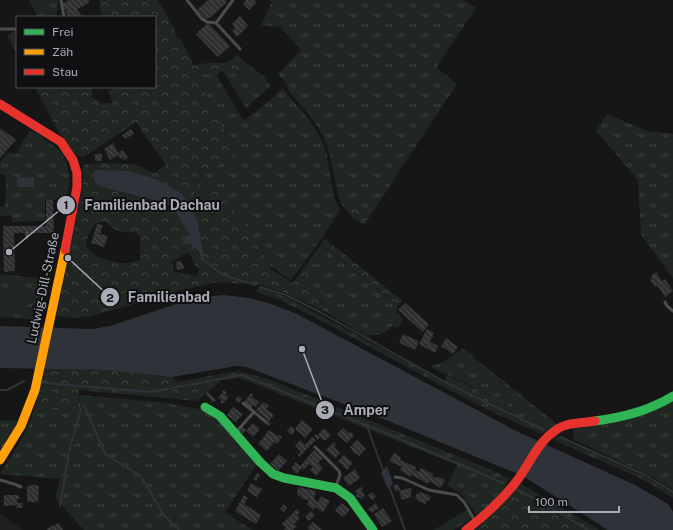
<svg xmlns="http://www.w3.org/2000/svg" width="673" height="530" viewBox="0 0 673 530" font-family="'Public Sans',sans-serif">
<style>
.built{fill:#202022}
.grass{fill:url(#grass-tufts)}
.forest{fill:url(#forest-crowns);fill-rule:evenodd}
.pitch{fill:#202621}
.water{fill:#2e333a}
.lines{fill:none;stroke-linecap:round;stroke-linejoin:round}
.stream{stroke:#2e333a;stroke-width:2}
.building{fill:url(#building-back-hatch)}
.lane{stroke:#4b4b4f;stroke-width:3}
.fast{stroke:#30b455;stroke-width:9}
.slow{stroke:#ff9f0a;stroke-width:9}
.jam{stroke:#e5322d;stroke-width:9}
.labels{text-anchor:middle;dominant-baseline:central;stroke-width:4;stroke-linejoin:round;paint-order:stroke}
.street-label{font-size:13px;fill:#a9abb5;stroke:#101012}
.leader{fill:none;stroke:#a9abb5;stroke-width:1.5}
.callout-dot{fill:#a9abb5;stroke:#101012;stroke-width:1.5}
.mark-label{font-size:12px;text-anchor:middle;font-weight:bold;fill:#111}
.callout-label{font-size:14px;text-anchor:middle;font-weight:bold;fill:#a9abb5;stroke:#101012;stroke-width:4;stroke-linejoin:round;paint-order:stroke}
</style>
<defs>
<pattern id="grass-tufts" width="24" height="20" patternUnits="userSpaceOnUse"><rect width="24" height="20" fill="#202621"/><path d="M3 7l-1-3M5 7V3M7 7l1-3M15 17l-1-3M17 17v-4M19 17l1-3" fill="none" stroke="#3e433f"/></pattern>
<pattern id="forest-crowns" width="20" height="18" patternUnits="userSpaceOnUse"><rect width="20" height="18" fill="#202621"/><path d="M2 6a3 3 0 1 1 6 0M12 15a3 3 0 1 1 6 0" fill="none" stroke="#3e433f"/></pattern>
<pattern id="building-back-hatch" width="6" height="6" patternUnits="userSpaceOnUse"><rect width="6" height="6" fill="#303032"/><path d="M-1 5l2 2M0 0l6 6M5-1l2 2" fill="none" stroke="#4b4b4d"/></pattern>
</defs>
<rect width="100%" height="100%" fill="#161616"/>
<polygon class="built" points="0,513 23,530 0,530"/>
<g class="grass">
<polygon points="29,0 59,0 56,17 38,17"/>
<polygon points="270,0 464,0 476,8 439,63 437,68 457,84 370,216 351,203 345,208 341,204 338,195 329,151 322,133 309,115 288,90 287,84 278,74 301,50 280,27 261,25 272,2"/>
<polygon points="223,71 265,78 271,86 246,108"/>
<path d="M 199,76 L 217,76 L 243,120 L 245,120 L 276,95 L 282,88 C 296,105 313,121 322,141 C 330,159 329,179 335,199 C 336,203 338,206 340,210 L 322,238 L 291,280 L 270,266 L 256,239 L 192,195 L 202,176 L 239,150 L 213,114 Z"/>
<polygon points="607,114 647,131 673,134 673,278 641,235 638,180 596,131"/>
<path d="M 30,130 C 63,150 76,160 66,200 L 45,200 L 45,221 L 12,222 L 12,216 L 0,216 L 0,261 L 0,207 L 5,207 L 6,175 L 0,174 L 0,162 L 9,152 L 16,154 Z"/>
<path d="M 324,247 L 398,306 L 396,312 L 403,320 L 398,328 L 392,326 C 386,333 380,336 370,335 L 320,302 L 324,295 L 302,281 Z"/>
<polygon points="0,274 46,279 39,320 0,317"/>
<path d="M 259,287 L 286,297 L 448,384 L 528,423 L 528,422 L 509,412 L 507,403 L 431,367 L 447,360 L 463,348 L 477,360 L 477,365 L 500,383 L 505,382 L 557,424 L 542,434 C 458,399 380,350 298,309 L 280,300 L 257,292 Z"/>
<polygon points="238,371 254,375 275,382 499,473 510,479 493,503 477,516 461,493 447,486 457,465 240,378 222,380 180,388 176,382"/>
<polygon points="79,395 168,403 204,410 217,419 257,464 225,512 252,530 84,530 55,498 60,479 0,474 27,430 37,401 48,408 80,401"/>
<polygon points="673,398 673,490 652,477 573,439 573,428"/>
<polygon points="0,420 17,421 16,428 0,452"/>
<path d="M 556,434 L 559,438 L 649,479 L 673,493 L 673,498 C 636,472 591,459 551,438 Z"/>
<polygon points="518,482 588,523 599,530 585,530 513,490"/>
<polygon points="468,509 471,519 454,530 434,530"/>
</g>
<g class="forest">
<path d="M 99,0 L 158,0 L 174,28 L 176,36 L 181,40 L 194,65 C 200,64 206,63 211,63 C 223,62 227,66 236,55 C 241,57 242,60 246,63 C 253,68 259,72 265,78 L 223,71 L 219,72 L 217,76 L 199,76 L 213,114 L 239,150 L 202,176 L 193,195 L 199,200 L 205,188 L 219,193 L 256,239 L 271,269 L 293,283 L 325,239 L 403,301 L 398,306 L 325,247 L 303,282 L 325,295 L 320,302 L 370,335 L 369,338 L 324,311 L 288,294 L 261,285 L 218,282 L 186,289 L 91,316 L 74,318 L 56,316 L 83,185 L 83,165 L 102,163 L 134,164 L 154,173 L 166,165 L 136,122 L 84,157 L 76,155 L 58,131 L 35,87 L 92,87 L 92,97 L 102,103 L 113,103 L 108,90 L 127,87 L 155,87 L 155,76 L 156,75 L 155,73 L 155,17 L 101,17 L 102,16 ZM 98,171 L 130,171 L 159,180 L 182,194 L 191,206 L 198,222 L 202,243 L 201,260 C 199,252 196,248 190,243 L 183,245 L 183,241 L 189,234 L 174,209 L 165,203 L 142,197 L 130,195 ZM 105,221 C 116,232 118,233 134,232 L 140,237 L 140,260 L 130,263 L 118,263 L 96,256 L 86,246 L 88,235 L 95,224 ZM 189,252 L 195,265 L 200,269 L 196,276 L 174,272 L 172,261 Z"/>
<polygon points="17,29 17,55 7,36"/>
<polygon points="351,203 370,216 364,225 352,218 345,208"/>
<path d="M 477,360 L 505,382 C 492,383 485,373 477,365 Z"/>
<polygon points="45,369 105,370 172,377 180,388 222,380 197,401 79,390 79,406 67,412 48,408 37,401"/>
<polygon points="446,375 507,403 509,412 445,381"/>
<polygon points="513,490 585,530 475,530 504,503"/>
</g>
<g class="pitch">
<polygon points="1,291 14,292 12,314 0,313"/>
<polygon points="15,292 28,293 26,315 13,314"/>
</g>
<g class="water">
<path d="M 98,170 L 130,171 L 159,180 L 182,194 L 191,206 L 198,222 L 205,261 L 201,260 L 199,252 L 190,243 L 183,245 L 183,241 L 189,234 L 174,209 L 165,203 L 102,187 C 94,183 93,180 95,171 Z"/>
<polygon points="34,177 34,187 17,187 17,178"/>
<polygon points="223,295 250,298 274,305 297,314 514,430 635,485 668,504 673,512 673,530 608,530 523,476 386,420 246,367 236,366 172,377 105,370 0,368 0,326 92,329 110,326 195,298"/>
<polygon points="387,466 393,484 388,489 381,473"/>
</g>
<g class="lines">
<g class="stream">
<polyline points="205,261 223,275 256,285"/>
<polyline points="260,287 286,295 320,312 445,382 544,430"/>
<polyline points="45,383 151,392 242,375 386,433 503,483"/>
<polyline points="0,390 7,390 24,381"/>
<polyline points="84,405 105,454 139,475 147,486 163,514 179,530"/>
<polyline points="367,426 384,473"/>
<polyline points="560,437 645,475 673,492"/>
<polyline points="389,486 405,530"/>
<polyline points="516,489 553,509 588,530"/>
<polyline points="60,506 70,447 81,409"/>
</g>
</g>
<g class="building">
<polygon points="69,0 89,0 90,2 77,9 82,17 69,17 62,4"/>
<polygon points="208,0 225,0 227,2 210,18 209,17 206,20 197,10"/>
<polygon points="246,0 256,0 255,1 256,3 249,10 243,3"/>
<polygon points="240,16 248,26 237,37 232,31 235,28 232,24"/>
<polygon points="208,23 230,46 218,57 196,34"/>
<polygon points="0,128 16,140 0,158"/>
<polygon points="131,129 134,134 125,139 122,135"/>
<polygon points="113,143 118,153 123,150 128,158 124,160 122,157 120,159 118,156 120,155 120,154 110,160 104,149"/>
<rect x="95" y="154" width="7" height="7"/>
<polygon points="46,200 53,200 54,233 14,233 15,271 4,272 3,226 46,226"/>
<polygon points="97,224 103,225 100,234 108,236 104,247 91,243"/>
<polygon points="181,261 181,263 183,263 184,269 177,270 176,262"/>
<polygon points="656,272 662,281 665,279 673,291 665,297 657,285 655,287 650,280 652,279 651,276"/>
<polygon points="405,303 429,324 423,332 398,310"/>
<polygon points="427,329 434,333 430,342 438,346 435,353 419,344"/>
<polygon points="403,334 419,341 415,350 399,343"/>
<polygon points="446,338 458,347 453,354 441,346"/>
<polygon points="224,390 227,393 225,395 229,397 222,404 220,402 222,400 218,398"/>
<polygon points="208,392 216,400 213,403 206,394"/>
<polygon points="251,393 253,394 252,397 259,402 256,407 253,405 251,408 244,402"/>
<polygon points="238,396 242,399 239,403 235,400"/>
<polygon points="263,402 269,406 266,409 274,415 269,421 271,423 269,426 265,423 268,420 256,410"/>
<polygon points="233,407 243,414 236,422 227,415"/>
<polygon points="302,420 313,429 305,438 295,429"/>
<polygon points="253,423 260,429 253,437 246,431"/>
<polygon points="291,426 295,430 292,435 287,431"/>
<polygon points="242,427 246,430 243,434 238,431"/>
<polygon points="324,428 331,435 325,441 320,437 318,440 314,436 316,434 318,435"/>
<polygon points="343,428 349,433 351,432 354,435 347,443 337,434"/>
<polygon points="269,430 278,436 279,435 282,437 277,444 274,442 267,451 258,444"/>
<polygon points="312,437 316,440 299,457 298,455 301,451 295,446 300,440 305,445"/>
<polygon points="357,440 366,449 359,456 356,453 355,455 350,447"/>
<polygon points="334,442 336,445 334,447 340,453 335,458 326,450"/>
<polygon points="314,450 323,458 318,463 323,468 316,476 310,470 313,467 309,464 303,470 302,468 297,474 291,468 296,462 300,466"/>
<polygon points="394,453 401,457 400,460 416,467 415,470 419,472 421,468 433,474 432,476 436,478 437,476 445,480 441,488 429,481 428,484 414,476 412,474 411,477 400,470 402,467 389,461"/>
<polygon points="279,454 287,461 278,471 270,464"/>
<polygon points="344,455 353,463 347,470 338,461"/>
<polygon points="355,469 360,478 349,486 343,478"/>
<polygon points="257,473 260,475 256,481 253,480"/>
<polygon points="251,483 262,489 257,497 247,491"/>
<polygon points="31,484 39,486 38,502 34,501 34,503 27,501 27,486 31,486"/>
<polygon points="398,484 400,490 395,491 393,486"/>
<polygon points="298,487 316,491 314,498 316,500 315,501 318,502 321,496 330,501 323,512 315,507 313,510 307,504 309,500 302,499 301,496 297,495"/>
<polygon points="361,487 363,489 362,491 365,496 361,499 359,497 357,498 355,496 357,494 355,491"/>
<polygon points="409,488 411,488 412,493 410,493 412,497 402,500 399,491"/>
<polygon points="372,492 376,497 372,500 368,495"/>
<polygon points="420,492 429,495 428,496 431,497 429,501 427,500 426,504 417,501 417,499 415,498 417,493 419,494"/>
<polygon points="4,495 19,495 19,499 17,499 17,503 23,503 22,508 16,508 17,505 4,506"/>
<polygon points="244,495 248,498 244,504 261,515 256,524 235,511"/>
<polygon points="342,503 350,510 343,517 335,510"/>
<polygon points="376,503 379,508 371,513 368,509"/>
<polygon points="284,504 287,508 284,512 280,509"/>
<polygon points="383,508 392,521 382,527 374,514"/>
<polygon points="297,509 300,512 297,515 300,518 294,524 297,526 293,530 284,530 286,528 282,524"/>
<polygon points="311,511 315,515 309,521 305,517"/>
<polygon points="313,522 316,525 317,525 322,530 309,530 307,528"/>
<polygon points="59,523 63,530 47,530 48,528"/>
</g>
<g class="lines">
<g class="lane">
<polyline points="61,0 64,17"/>
<polyline points="187,0 202,19 207,22 216,23"/>
<polyline points="233,0 216,23 240,49"/>
<polyline points="0,29 17,29"/>
<polyline points="27,237 27,233"/>
<polyline points="665,302 667,306 673,311"/>
<polyline points="243,403 266,422"/>
<polyline points="236,432 254,412"/>
<polyline points="315,447 339,471 340,475 336,486"/>
<polyline points="395,477 402,478 429,490 457,495 464,502 475,521"/>
<polyline points="0,480 14,484 21,487"/>
</g>
<g class="fast">
<polyline points="205,407 220,416 260,462 273,474 284,478 336,488 350,498 373,530"/>
<path d="M 595,421 C 624,417 648,411 673,396"/>
</g>
<polyline class="slow" points="0,460 21,426 35,390 65,250"/>
<g class="jam">
<polyline points="0,104 61,142 73,160 77,173 77,187 65,250"/>
<path d="M 466,530 C 486,515 504,498 519,478 C 530,462 539,441 556,430 C 567,422 583,423 595,421"/>
</g>
</g>
<g class="labels">
<g class="street-label">
<text transform="translate(43 288) rotate(-78)">Ludwig-Dill-Straße</text>
</g>
</g>
<path class="leader" d="M9 252L66 205M68 258L110 297M302 349L325 410"/>
<g class="callout-dot">
<circle cx="9" cy="252" r="4"/>
<circle cx="68" cy="258" r="4"/>
<circle cx="302" cy="349" r="4"/>
<circle cx="66" cy="205" r="10"/>
<circle cx="110" cy="297" r="10"/>
<circle cx="325" cy="410" r="10"/>
</g>
<g class="mark-label">
<text x="66" y="209">1</text>
<text x="110" y="302">2</text>
<text x="325" y="414">3</text>
</g>
<g class="callout-label">
<text x="152" y="210">Familienbad Dachau</text>
<text x="169" y="302">Familienbad</text>
<text x="366" y="415">Amper</text>
</g>
<rect x="16" y="16" width="140" height="72" fill="#101012" stroke="#4d4e53"/>
<rect x="24" y="29" width="20" height="6" fill="#30b455" stroke="#4d4e53"/>
<text x="52" y="36" font-size="12" fill="#a9abb5">Frei</text>
<rect x="24" y="49" width="20" height="6" fill="#ff9f0a" stroke="#4d4e53"/>
<text x="52" y="56" font-size="12" fill="#a9abb5">Zäh</text>
<rect x="24" y="69" width="20" height="6" fill="#e5322d" stroke="#4d4e53"/>
<text x="52" y="76" font-size="12" fill="#a9abb5">Stau</text>
<path d="M529 506v6h90v-6" fill="none" stroke="#a9abb5" stroke-width="2"/>
<text x="535" y="506" font-size="12" fill="#a9abb5" stroke="#101012" stroke-width="3" paint-order="stroke">100 m</text>
</svg>
